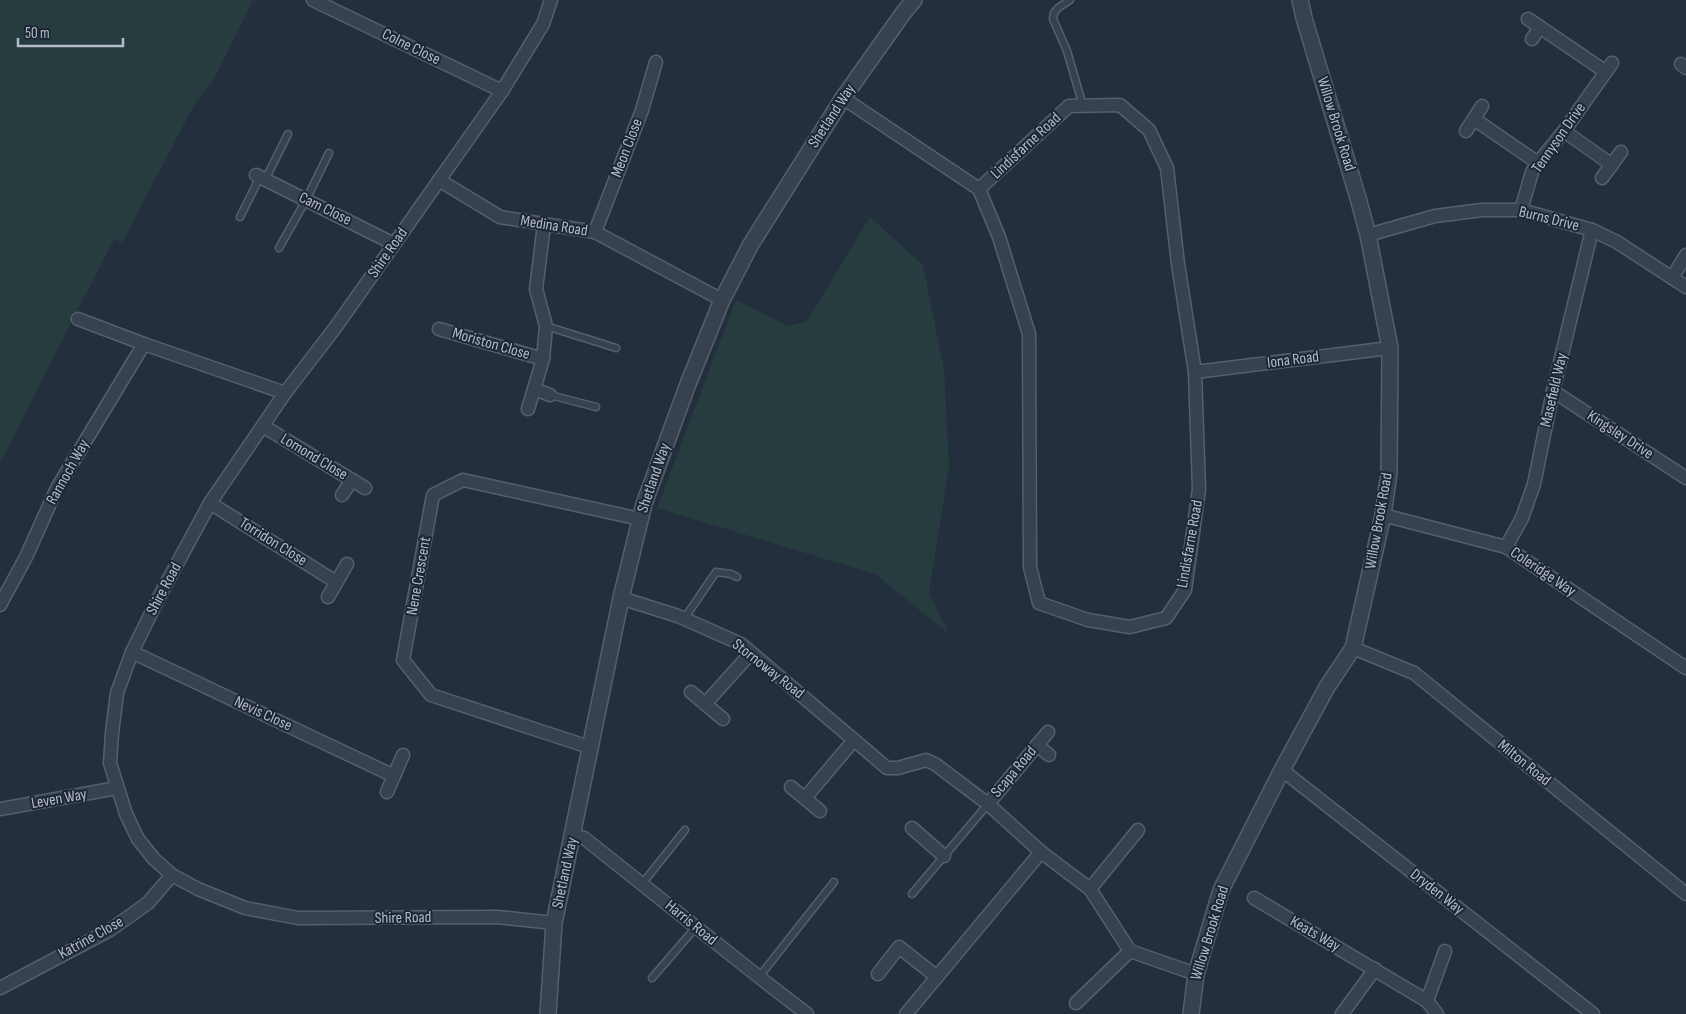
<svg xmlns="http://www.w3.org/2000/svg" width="1686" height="1014" viewBox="0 0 1686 1014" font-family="'Sofia Sans Condensed',sans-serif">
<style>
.green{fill:#263c3f}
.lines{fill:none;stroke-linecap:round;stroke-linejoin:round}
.service-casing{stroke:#565f6c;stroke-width:9}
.minor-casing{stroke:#565f6c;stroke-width:15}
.tertiary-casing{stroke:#565f6c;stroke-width:18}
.service{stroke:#38414e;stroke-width:6}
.minor{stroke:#38414e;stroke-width:12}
.tertiary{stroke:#38414e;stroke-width:15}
.labels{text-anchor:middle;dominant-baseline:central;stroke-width:4;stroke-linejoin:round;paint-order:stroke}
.street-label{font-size:16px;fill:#b4bcc9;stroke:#1d2633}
</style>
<rect width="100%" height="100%" fill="#242f3e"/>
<g class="green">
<polygon points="0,0 253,0 213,81 194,105 122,243 114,239 0,463"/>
<polygon points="870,217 923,265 944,370 949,467 929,592 949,634 875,574 657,508 736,300 788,326 807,321"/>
</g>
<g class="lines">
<g class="service-casing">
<g id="service">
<polyline points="1070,0 1058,8 1054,13 1053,19 1067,51 1083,106"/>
<polyline points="265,180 288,134"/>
<polyline points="240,217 260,177"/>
<polyline points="279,248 306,200 329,153"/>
<polyline points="546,326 616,348"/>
<polyline points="550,395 596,407"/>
<polyline points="684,619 716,572 731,574 737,577"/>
<polyline points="642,884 685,830"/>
<polyline points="912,894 988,804"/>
<polyline points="759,977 834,882"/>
<polyline points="652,978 696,927"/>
</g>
</g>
<g class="minor-casing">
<g id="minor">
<polyline points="313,0 502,91"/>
<polyline points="551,0 543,24 502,91 335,328 285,393 210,503 159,597 132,652 117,693 112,733 110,763 126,814 138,839 154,859 172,875 198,889 245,908 298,918 497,917 554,923"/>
<polyline points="1528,19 1606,72"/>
<polyline points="1532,39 1540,27"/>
<polyline points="1681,64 1686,68"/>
<polyline points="843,98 979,189 1069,106 1120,105 1149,130 1167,168 1178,264 1195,372 1199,489 1185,590 1166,618 1130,627 1088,620 1039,603 1030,567 1029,334 999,237 979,189"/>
<polyline points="1474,119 1538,163"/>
<polyline points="1466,131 1482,106"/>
<polyline points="1564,131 1612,165"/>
<polyline points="256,175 394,244"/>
<polyline points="1602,178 1621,152"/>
<polyline points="439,180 500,217 595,232 722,300"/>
<polyline points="1521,210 1532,172 1538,163 1564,131 1612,63"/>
<polyline points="595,232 642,110 656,62"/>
<polyline points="1368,235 1435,216 1482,210 1521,210 1592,230 1617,242 1686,287"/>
<polyline points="1672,278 1686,255"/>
<polyline points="78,319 144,344 285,393"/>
<polyline points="439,329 543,359"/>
<polyline points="1195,372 1390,348"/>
<polyline points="534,389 550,395"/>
<polyline points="1553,391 1686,478"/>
<polyline points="528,409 543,359 546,326 536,289 544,225"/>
<polyline points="263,426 365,488"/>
<polyline points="342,495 352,480"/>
<polyline points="210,503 336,582"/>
<polyline points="1383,515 1506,547 1686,668"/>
<polyline points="1506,547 1522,518 1534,484 1553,391 1592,230"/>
<polyline points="328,597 347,564"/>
<polyline points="621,598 678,616 741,644 887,768 898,768 926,760 935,764 988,804"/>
<polyline points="0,605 26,557 57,488 144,344"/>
<polyline points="1353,648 1414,673 1686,894"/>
<polyline points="132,652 394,776"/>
<polyline points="691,692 723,719"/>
<polyline points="705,704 751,653"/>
<polyline points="1048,732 988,804 1041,852 1090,889 1130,951 1196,974"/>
<polyline points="1037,745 1049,755"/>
<polyline points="589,747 431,695 403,660 433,495 463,480 640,519"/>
<polyline points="1282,770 1593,1014"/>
<polyline points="791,787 820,811"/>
<polyline points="387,792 403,755"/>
<polyline points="805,798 854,740"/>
<polyline points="0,809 117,788"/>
<polyline points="912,828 944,856"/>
<polyline points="573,836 584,838 759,977 807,1014"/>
<polyline points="1090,889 1138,830"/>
<polyline points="1254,898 1427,1001 1437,1014"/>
<polyline points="878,974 899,947 937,977"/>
<polyline points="0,988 110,930 148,903 172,875"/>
<polyline points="1427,1001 1445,951"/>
<polyline points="1076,1003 1130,951"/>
<polyline points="906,1014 1041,852"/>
<polyline points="1342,1014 1375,969"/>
</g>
</g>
<g class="tertiary-casing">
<g id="tertiary">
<polyline points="548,1014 554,923 621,598 644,504 688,384 722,300 751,244 843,98 904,12 914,0"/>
<polyline points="1191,1014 1196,974 1221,890 1282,770 1327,687 1353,648 1383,515 1389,473 1390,348 1368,235 1358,198 1304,18 1300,0"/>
</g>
</g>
<use href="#service" class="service"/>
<use href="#minor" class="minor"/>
<use href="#tertiary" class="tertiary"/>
</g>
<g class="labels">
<g class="street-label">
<text transform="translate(411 47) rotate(26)">Colne Close</text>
<text transform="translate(832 116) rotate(-57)">Shetland Way</text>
<text transform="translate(1336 124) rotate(73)">Willow Brook Road</text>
<text transform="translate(1559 138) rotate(-55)">Tennyson Drive</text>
<text transform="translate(1026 146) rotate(-43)">Lindisfarne Road</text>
<text transform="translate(627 148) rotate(-69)">Meon Close</text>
<text transform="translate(325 209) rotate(26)">Cam Close</text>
<text transform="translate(1549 219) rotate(14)">Burns Drive</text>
<text transform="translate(554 226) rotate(9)">Medina Road</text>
<text transform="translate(388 253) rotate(-55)">Shire Road</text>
<text transform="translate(491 344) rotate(16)">Moriston Close</text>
<text transform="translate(1293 360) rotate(-7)">Iona Road</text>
<text transform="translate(1554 390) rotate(-77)">Masefield Way</text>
<text transform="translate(1620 435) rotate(33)">Kingsley Drive</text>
<text transform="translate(314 457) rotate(31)">Lomond Close</text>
<text transform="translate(68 472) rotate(-61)">Rannoch Way</text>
<text transform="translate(654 478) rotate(-71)">Shetland Way</text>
<text transform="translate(1379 521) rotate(-80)">Willow Brook Road</text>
<text transform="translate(273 542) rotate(32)">Torridon Close</text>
<text transform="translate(1190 544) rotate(-80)">Lindisfarne Road</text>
<text transform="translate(1543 572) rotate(34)">Coleridge Way</text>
<text transform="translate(419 576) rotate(-80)">Nene Crescent</text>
<text transform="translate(164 589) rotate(-62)">Shire Road</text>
<text transform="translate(768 669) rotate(38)">Stornoway Road</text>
<text transform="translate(263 714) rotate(25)">Nevis Close</text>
<text transform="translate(1524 763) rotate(39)">Milton Road</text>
<text transform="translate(1014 772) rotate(-50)">Scapa Road</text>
<text transform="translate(59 799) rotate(-10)">Leven Way</text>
<text transform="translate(565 873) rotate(-78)">Shetland Way</text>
<text transform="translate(1437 892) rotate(38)">Dryden Way</text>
<text transform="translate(403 918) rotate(-1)">Shire Road</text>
<text transform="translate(691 923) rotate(39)">Harris Road</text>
<text transform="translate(1210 933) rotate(-73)">Willow Brook Road</text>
<text transform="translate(1315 934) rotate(30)">Keats Way</text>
<text transform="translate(91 938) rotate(-29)">Katrine Close</text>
</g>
</g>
<path d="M18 38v8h105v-8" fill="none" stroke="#b4bcc9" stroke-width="2.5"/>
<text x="25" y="38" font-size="15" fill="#b4bcc9" stroke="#1d2633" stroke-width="4" paint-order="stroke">50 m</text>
</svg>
